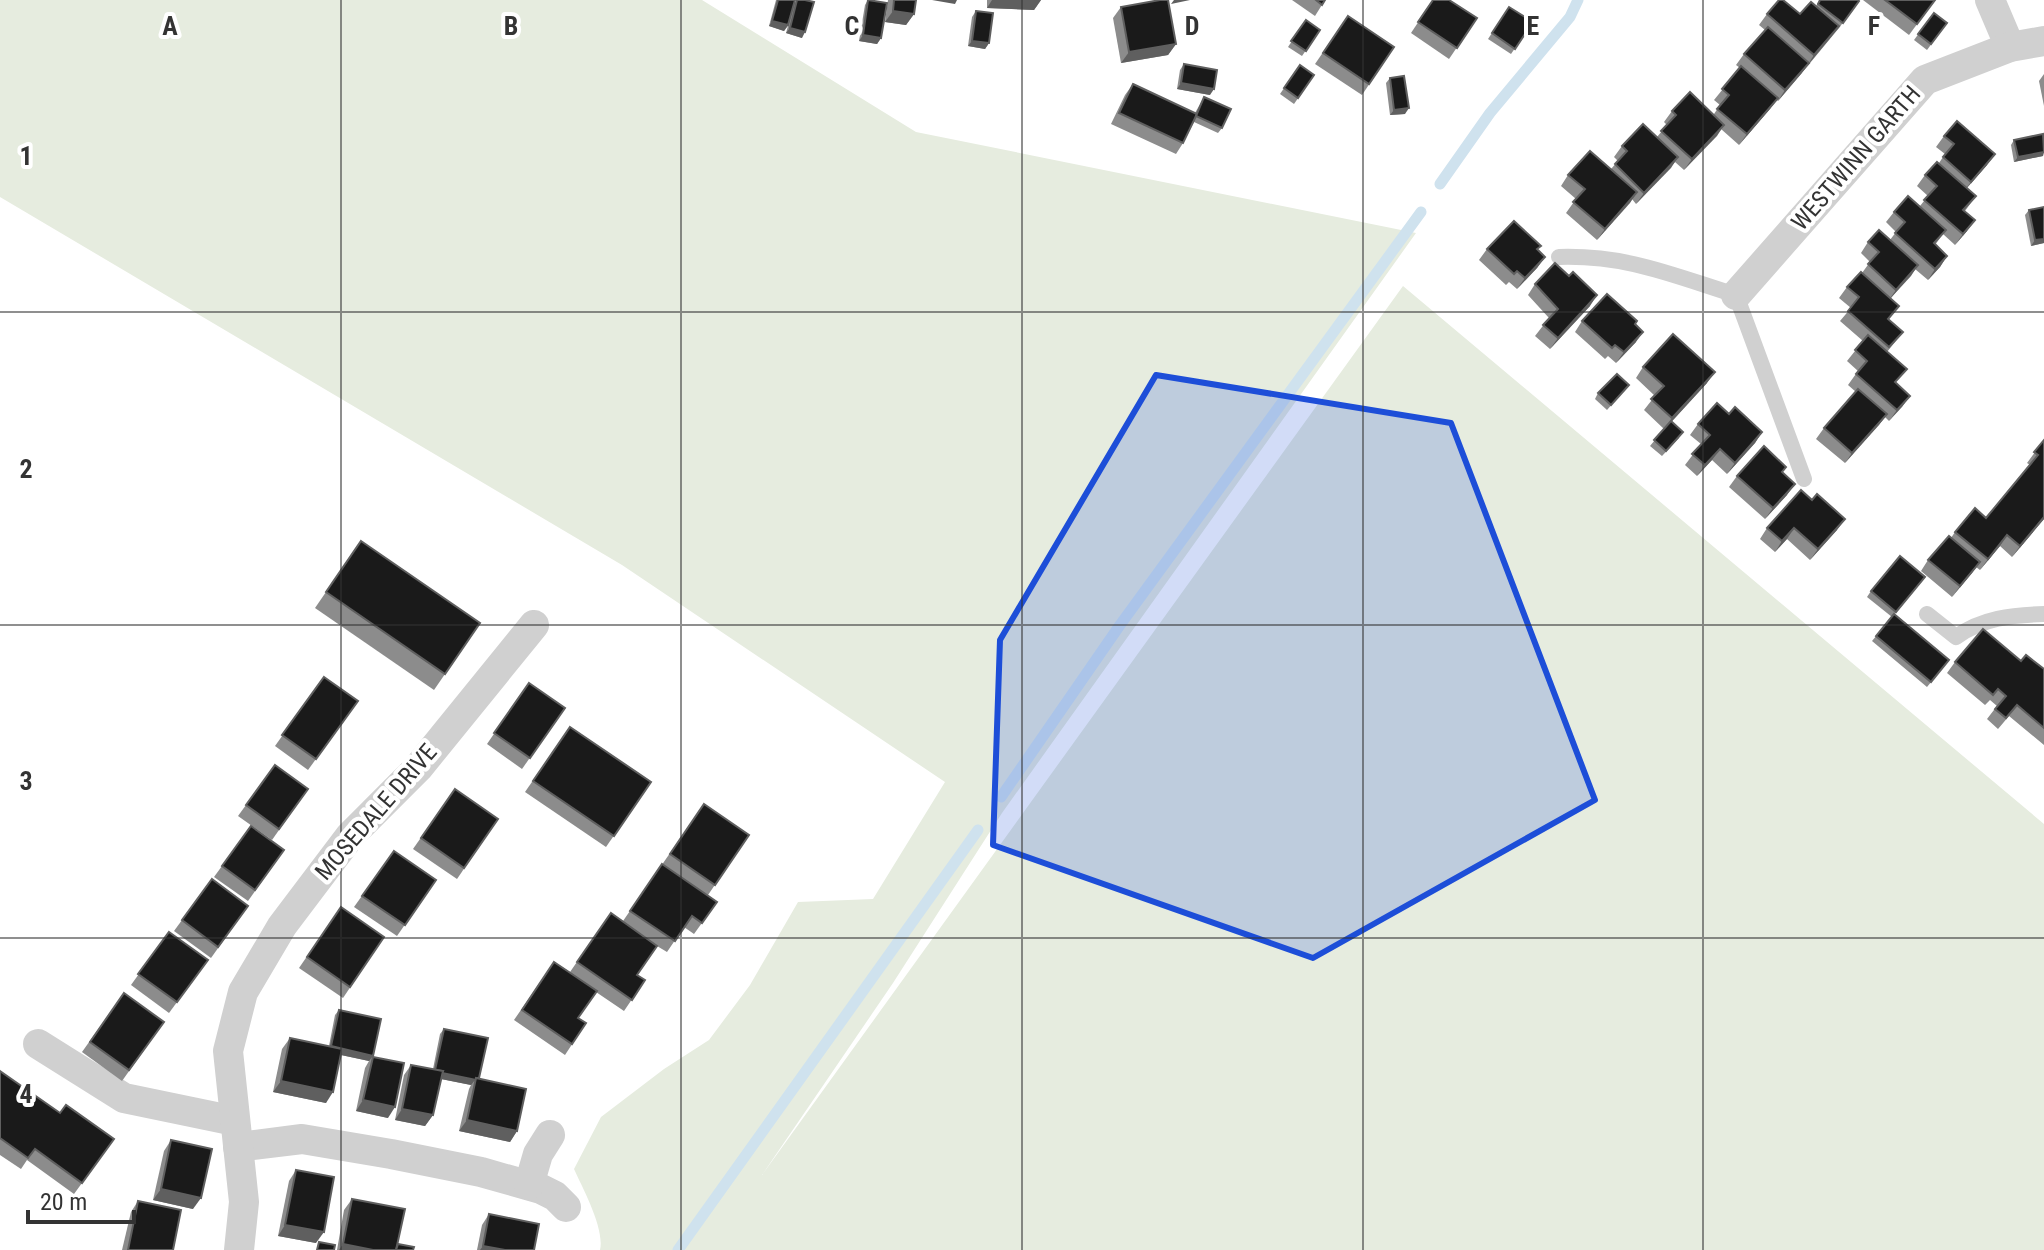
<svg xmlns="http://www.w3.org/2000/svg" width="2044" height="1250" viewBox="0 0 2044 1250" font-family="'Roboto Condensed',sans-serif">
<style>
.green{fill:#e6ecdf}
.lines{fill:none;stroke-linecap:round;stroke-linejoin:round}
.stream{stroke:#cfe2ee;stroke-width:11}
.lane{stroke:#d0d0d0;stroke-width:16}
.street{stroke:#d0d0d0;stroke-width:30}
.wall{fill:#8c8c8c}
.shaded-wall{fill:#5f5f5f}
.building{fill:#1a1a1a;stroke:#5f5f5f;stroke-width:2}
.marked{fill:#1d4ed8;fill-opacity:0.2;stroke:#1d4ed8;stroke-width:6;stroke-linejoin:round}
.grid{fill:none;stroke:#333;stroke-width:2;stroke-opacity:0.55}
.labels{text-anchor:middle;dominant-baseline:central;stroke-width:8;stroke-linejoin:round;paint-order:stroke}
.street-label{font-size:24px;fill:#333;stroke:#fff}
.grid-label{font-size:26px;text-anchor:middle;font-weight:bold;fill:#333;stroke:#fff;stroke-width:8;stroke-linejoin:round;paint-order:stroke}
</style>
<rect width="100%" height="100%" fill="#fff"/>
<path class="green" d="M 0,0 L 702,0 L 916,132 L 1416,233 L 1002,813 L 893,983 L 762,1175 L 1403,286 L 2044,824 L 2044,1250 L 600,1250 C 605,1229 583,1189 574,1169 L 601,1117 L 664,1069 L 709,1040 L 750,985 L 798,902 L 873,899 L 945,782 L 622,565 L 0,197 Z"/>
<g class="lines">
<g class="stream">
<polyline points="1440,184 1490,113 1570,17 1578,0"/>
<polyline points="1001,797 1120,625 1421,212"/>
<polyline points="678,1250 978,830"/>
</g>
<g class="lane">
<path d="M 1559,257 C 1627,255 1672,275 1736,295 L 1804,479"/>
<path d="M 1927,614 L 1956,637 C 1982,618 2012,615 2044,614"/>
</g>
<g class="street">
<polyline points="1990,0 2010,47"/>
<polyline points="1736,295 1925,80 2010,47 2044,41"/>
<polyline points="38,1044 124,1098 235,1121"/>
<polyline points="238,1147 302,1139 391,1154 481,1172 541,1189 555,1196 566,1207"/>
<polyline points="529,1185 538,1154 550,1135"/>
<polyline points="239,1250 244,1202 228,1051 243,992 282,926 350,836 418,768 534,625"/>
</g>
</g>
<g class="wall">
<polygon points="776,0 795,0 794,4 797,0 805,0 802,38 786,33 788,26 784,31 769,26"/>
<polygon points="868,0 881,38 877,44 859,41 865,5"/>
<polygon points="888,0 916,0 914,14 906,25 885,22"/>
<polygon points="987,0 1041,0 1034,10 987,8"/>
<polygon points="1292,0 1325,0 1315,16"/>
<polygon points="1433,0 1477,18 1449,59 1411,33"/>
<polygon points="1820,0 1859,1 1839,28 1801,74 1778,101 1777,100 1739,145 1721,129 1684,170 1675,162 1636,204 1632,199 1597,240 1566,213 1576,199 1561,186 1568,175 1611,169 1618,161 1614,157 1622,146 1657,137 1667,125 1664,122 1672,111 1714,114 1720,105 1714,100 1740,68 1736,65 1744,54 1765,30 1759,25 1767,14 1800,14 1816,6"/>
<polygon points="1863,0 1935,0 1909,35"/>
<polygon points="1121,7 1176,44 1168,55 1121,63 1113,18"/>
<polygon points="1509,7 1533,22 1511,54 1488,39"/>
<polygon points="976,11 989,43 985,49 968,46 972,17"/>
<polygon points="1934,13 1947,23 1927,50 1914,40"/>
<polygon points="1348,16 1394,47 1362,95 1315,64"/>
<polygon points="1306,20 1320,30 1302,56 1288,47"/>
<polygon points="1184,64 1210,95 1177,89 1180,70"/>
<polygon points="1300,65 1314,75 1294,104 1280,94"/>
<polygon points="2044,74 2044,106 2039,81"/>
<polygon points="1390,78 1405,114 1390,115 1386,83"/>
<polygon points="1133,84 1195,113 1204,97 1222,128 1218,133 1194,122 1183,143 1176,154 1111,124 1125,95"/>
<polygon points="1944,136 1987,165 1967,188 1976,196 1965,211 1967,231 1955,245 1943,234 1935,245 1947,256 1940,267 1928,280 1915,269 1891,298 1889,320 1903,332 1887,352 1896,383 1910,396 1889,421 1885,417 1845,463 1816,439 1824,428 1856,392 1848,385 1858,371 1847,361 1863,341 1840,321 1851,308 1839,298 1847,287 1862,273 1870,262 1861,253 1868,242 1890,240 1896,232 1886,222 1894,212 1920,206 1928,196 1917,186 1925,175 1939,163 1945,154 1936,147"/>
<polygon points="2044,137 2043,156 2014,162 2011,145 2014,140"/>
<polygon points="2029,210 2044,243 2031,246 2025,215"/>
<polygon points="1487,249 1538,250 1545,257 1537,268 1517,289 1509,282 1506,285 1479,260"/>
<polygon points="1535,284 1590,306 1550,349 1535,336 1549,318 1528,295"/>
<polygon points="1582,321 1635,324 1636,342 1616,363 1608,356 1605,359 1575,332"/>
<polygon points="1643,367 1707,383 1671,422 1679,438 1662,456 1650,446 1664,429 1644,410 1655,396 1636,378"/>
<polygon points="1629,385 1607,410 1595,399 1598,393"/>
<polygon points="1729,414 1762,432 1755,443 1727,474 1712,460 1697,476 1685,465 1701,444 1690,435 1698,424"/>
<polygon points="2044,440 2044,519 2012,557 2000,546 1980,570 1976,567 1952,597 1921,571 1928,560 1951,538 1955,532 1986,518 2030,465 2027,463"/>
<polygon points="1782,473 1787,495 1765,519 1729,487 1737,476"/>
<polygon points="1767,528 1837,530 1810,560 1787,539 1775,552 1760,539"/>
<polygon points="361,541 480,623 434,690 315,608"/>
<polygon points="1921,582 1895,614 1949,660 1927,687 1872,641 1892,617 1867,597 1871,591"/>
<polygon points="2021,661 2044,669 2044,745 2009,716 1998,729 1987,719 1997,706 1990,700 1985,705 1947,673 1955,662"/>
<polygon points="324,677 358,701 308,770 275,746"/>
<polygon points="529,683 565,708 522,769 487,744"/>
<polygon points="570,727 651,782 606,847 525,792"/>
<polygon points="275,765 308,789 272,840 238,816"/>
<polygon points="455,789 498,819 457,879 413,849"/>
<polygon points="704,804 749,835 708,895 717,902 694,934 684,927 667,952 657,946 637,975 645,980 624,1011 596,992 578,1018 586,1023 565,1055 514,1020 554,962 570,972 611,913 623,921"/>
<polygon points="251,826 284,850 248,901 214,877"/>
<polygon points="394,851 436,880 397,936 354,907"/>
<polygon points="212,879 248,906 211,958 174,931"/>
<polygon points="341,907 384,937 343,998 299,968"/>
<polygon points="169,932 208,960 169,1013 131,985"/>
<polygon points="124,993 164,1022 122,1081 82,1052"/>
<polygon points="339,1010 373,1057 388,1118 356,1111 365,1068 369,1061 341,1055 326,1103 273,1092 282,1049 290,1038 329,1046 335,1015"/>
<polygon points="444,1029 517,1131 510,1142 459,1131 469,1089 471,1085 441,1079 433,1115 425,1126 395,1120 404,1075 411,1065 433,1069 440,1034"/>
<polygon points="0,1071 60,1113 114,1139 74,1194 27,1160 21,1169 0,1155"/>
<polygon points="171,1140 193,1209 153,1200 164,1151"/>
<polygon points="296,1170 316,1243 278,1236 289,1181"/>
<polygon points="352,1199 398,1244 413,1250 337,1250 344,1210"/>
<polygon points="138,1201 173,1250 122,1250 131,1212"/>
<polygon points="489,1214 534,1250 477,1250 482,1225"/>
</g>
<g class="shaded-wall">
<polygon points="932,0 957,0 955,4"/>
<polygon points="992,0 1041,0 1034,10 987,8"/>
<polygon points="1174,0 1190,0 1171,4"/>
<polygon points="893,11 914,14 906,25 885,22"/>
<polygon points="772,21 788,25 784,31 769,26"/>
<polygon points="1839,26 1831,37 1807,66 1814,55"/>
<polygon points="790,28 805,32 802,38 786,33"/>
<polygon points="863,35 881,38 877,44 859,41"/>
<polygon points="972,41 989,43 985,49 968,46"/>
<polygon points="1176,44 1168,55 1121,63 1129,52"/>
<polygon points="1809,63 1801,74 1778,101 1785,90"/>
<polygon points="1181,83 1214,89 1210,95 1177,89"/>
<polygon points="1778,98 1770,109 1739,145 1747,134"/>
<polygon points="1409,108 1405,114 1390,115 1394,110"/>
<polygon points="1724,125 1717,136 1684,170 1692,159"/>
<polygon points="2044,152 2043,156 2014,162 2018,157"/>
<polygon points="1995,154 1987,165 1963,192 1971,182"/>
<polygon points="1678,157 1671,168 1636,204 1644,193"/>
<polygon points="1637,192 1630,203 1597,240 1605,229"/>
<polygon points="1975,220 1967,231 1955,245 1963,234"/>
<polygon points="2044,239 2044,243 2031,246 2035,240"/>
<polygon points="1947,256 1940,267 1928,280 1935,269"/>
<polygon points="1545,257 1537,268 1517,289 1525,278"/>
<polygon points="1918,265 1911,276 1888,301 1896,290"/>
<polygon points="1597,295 1590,306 1550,349 1558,338"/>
<polygon points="1643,332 1636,342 1616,363 1624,352"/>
<polygon points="1715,372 1707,383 1665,429 1672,418"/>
<polygon points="1910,396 1902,407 1889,421 1897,410"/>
<polygon points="1887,414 1879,425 1845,463 1852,453"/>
<polygon points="1762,432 1755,443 1727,474 1735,463"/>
<polygon points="1720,449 1712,460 1697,476 1705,465"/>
<polygon points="1795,484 1787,495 1765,519 1773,508"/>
<polygon points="2044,517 2044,519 2012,557 2020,546"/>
<polygon points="1845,519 1837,530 1810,560 1818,549"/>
<polygon points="1794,528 1787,539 1775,552 1782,541"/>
<polygon points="2007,535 2000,546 1980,570 1988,559"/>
<polygon points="1980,562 1972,573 1952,597 1960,586"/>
<polygon points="331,1046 373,1056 369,1061 327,1052"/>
<polygon points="435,1071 475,1080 471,1085 431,1077"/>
<polygon points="281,1081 333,1092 326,1103 273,1092"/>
<polygon points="363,1100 395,1107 388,1118 356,1111"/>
<polygon points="402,1109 433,1115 425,1126 395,1120"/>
<polygon points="467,1120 517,1131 510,1142 459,1131"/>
<polygon points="161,1189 201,1198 193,1209 153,1200"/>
<polygon points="285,1225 324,1232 316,1243 278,1236"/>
<polygon points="343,1244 373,1250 339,1250"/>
<polygon points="483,1246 505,1250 480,1250"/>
</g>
<g class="building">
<polygon points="778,0 795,0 788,25 772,21"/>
<polygon points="797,0 805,0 814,2 805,32 790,28"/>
<polygon points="868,0 887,3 881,38 863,35"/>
<polygon points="894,0 916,0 914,14 893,11"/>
<polygon points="1160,0 1168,0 1176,44 1129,52 1121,7"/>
<polygon points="1316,0 1325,0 1322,5"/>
<polygon points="1433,0 1449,0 1477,18 1457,48 1418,22"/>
<polygon points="1779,0 1783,0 1800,14 1811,2 1839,26 1814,55 1767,14"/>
<polygon points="1820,0 1858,0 1859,1 1843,23 1818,4"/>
<polygon points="1885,0 1935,0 1917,24"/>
<polygon points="1509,7 1533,22 1515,49 1492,33"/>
<polygon points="976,11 993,13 989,43 972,41"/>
<polygon points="1934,13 1947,23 1931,44 1918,34"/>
<polygon points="1348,16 1394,47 1369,84 1323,53"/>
<polygon points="1306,20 1320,30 1306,51 1291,41"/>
<polygon points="1768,27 1809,63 1785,90 1744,54"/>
<polygon points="1184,64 1217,70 1214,89 1181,83"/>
<polygon points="1300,65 1314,75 1298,98 1284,88"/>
<polygon points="1741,66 1778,98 1747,134 1717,109 1729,95 1722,89"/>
<polygon points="1404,76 1409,108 1394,110 1390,78"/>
<polygon points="1133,84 1197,114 1183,143 1119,113"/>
<polygon points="1690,92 1724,125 1692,159 1661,131 1676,115 1672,111"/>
<polygon points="1204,97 1231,109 1222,128 1196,116"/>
<polygon points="1957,121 1995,154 1971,182 1943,157 1954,144 1944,136"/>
<polygon points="1643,124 1678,157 1644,193 1615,164 1627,151 1622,146"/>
<polygon points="2043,134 2044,152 2018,157 2014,140"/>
<polygon points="1590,151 1637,192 1605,229 1573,202 1585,189 1568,175"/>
<polygon points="1937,162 1976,196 1963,210 1975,220 1963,234 1924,200 1937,186 1925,175"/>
<polygon points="1908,196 1946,230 1934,243 1947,256 1935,269 1895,233 1905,222 1894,212"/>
<polygon points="2044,207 2044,239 2035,240 2029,210"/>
<polygon points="1514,221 1541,246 1537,249 1545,257 1525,278 1517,271 1514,274 1487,249"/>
<polygon points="1879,230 1918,265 1896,290 1868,264 1879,252 1868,242"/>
<polygon points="1555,263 1569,276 1573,272 1597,295 1558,338 1543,325 1558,309 1535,284"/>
<polygon points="1861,272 1899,306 1888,319 1903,332 1889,347 1848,311 1859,297 1847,287"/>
<polygon points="1607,294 1637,321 1635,324 1643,332 1624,352 1615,345 1612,348 1582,321"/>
<polygon points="1673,334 1715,372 1672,418 1651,399 1664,386 1643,367"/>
<polygon points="1868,335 1907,369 1895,382 1910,396 1897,410 1856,374 1867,361 1855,350"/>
<polygon points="1617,374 1629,385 1611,405 1598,393"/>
<polygon points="1858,389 1887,414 1852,453 1824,428"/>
<polygon points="1717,403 1729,414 1735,407 1762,432 1735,463 1720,449 1705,465 1692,454 1710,435 1698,424"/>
<polygon points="1671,421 1683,432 1666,451 1654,440"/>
<polygon points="2044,440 2044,517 2020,546 2007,535 1988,559 1955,532 1975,508 1986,518 2038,455 2034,452"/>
<polygon points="1764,446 1786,467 1782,472 1795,484 1773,508 1737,476"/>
<polygon points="1801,490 1812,500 1817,494 1845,519 1818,549 1794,528 1782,541 1767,528"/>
<polygon points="1949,536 1980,562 1960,586 1928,560"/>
<polygon points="361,541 480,623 445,674 326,592"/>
<polygon points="1900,556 1925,577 1896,612 1871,591"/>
<polygon points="1894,614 1949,660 1931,682 1876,636"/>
<polygon points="1983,629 2021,661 2026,655 2044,669 2044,728 2017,705 2006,718 1995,709 2006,696 1998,689 1993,695 1955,662"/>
<polygon points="324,677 358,701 316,759 282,735"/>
<polygon points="529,683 565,708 530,758 494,733"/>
<polygon points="570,727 651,782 614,836 533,781"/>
<polygon points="275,765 308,789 279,829 246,805"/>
<polygon points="455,789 498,819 464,868 421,838"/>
<polygon points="704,804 749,835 715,885 670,854"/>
<polygon points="251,826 284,850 255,890 222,866"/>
<polygon points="394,851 436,880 405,925 362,896"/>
<polygon points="662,864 717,902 702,923 692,916 675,941 630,911"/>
<polygon points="212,879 248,906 218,947 182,920"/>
<polygon points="341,907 384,937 350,987 307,957"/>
<polygon points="611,913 657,946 637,975 645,980 632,1000 577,962"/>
<polygon points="169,932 208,960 177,1002 138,974"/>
<polygon points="554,962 597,991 578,1018 586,1023 572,1044 522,1010"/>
<polygon points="124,993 164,1022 129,1070 90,1042"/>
<polygon points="339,1010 381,1019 373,1056 331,1046"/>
<polygon points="444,1029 488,1038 479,1078 476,1078 476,1080 442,1073 443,1071 435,1070"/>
<polygon points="290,1038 342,1049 333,1092 281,1081"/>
<polygon points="373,1057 404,1063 395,1107 363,1100"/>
<polygon points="411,1065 443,1071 433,1115 402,1109"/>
<polygon points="0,1071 60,1113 66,1105 114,1139 82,1183 35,1149 28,1158 0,1138"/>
<polygon points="476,1078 526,1089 517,1131 467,1120"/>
<polygon points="171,1140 212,1149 201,1198 161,1189"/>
<polygon points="296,1170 334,1177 324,1232 285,1225"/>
<polygon points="352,1199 405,1209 396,1250 373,1250 343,1244"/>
<polygon points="138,1201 181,1210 173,1250 128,1250"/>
<polygon points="489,1214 539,1224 534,1250 505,1250 483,1246"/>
<polygon points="319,1242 335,1245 334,1250 317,1250"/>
<polygon points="398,1244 414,1247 413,1250 396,1250"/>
</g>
<path class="marked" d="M 1156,375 L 1451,423 L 1595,800 L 1313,958 L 993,845 L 1000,640 Z"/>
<path class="grid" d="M 341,0 L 341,1250M 681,0 L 681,1250M 1022,0 L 1022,1250M 1363,0 L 1363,1250M 1703,0 L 1703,1250M 0,312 L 2044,312M 0,625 L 2044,625M 0,938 L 2044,938"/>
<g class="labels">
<g class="street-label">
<text transform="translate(1856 158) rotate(-49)">WESTWINN GARTH</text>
<text transform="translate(376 812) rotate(-49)">MOSEDALE DRIVE</text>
</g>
</g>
<g class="grid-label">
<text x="170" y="35">A</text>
<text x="511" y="35">B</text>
<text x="852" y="35">C</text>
<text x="1192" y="35">D</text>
<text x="1533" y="35">E</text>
<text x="1874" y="35">F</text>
<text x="26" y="165">1</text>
<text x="26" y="478">2</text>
<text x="26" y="790">3</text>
<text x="26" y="1103">4</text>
</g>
<path d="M28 1210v12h106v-12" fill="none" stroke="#333333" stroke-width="4"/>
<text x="40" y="1210" font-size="24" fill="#333333" stroke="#ffffff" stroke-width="6" paint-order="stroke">20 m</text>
</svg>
